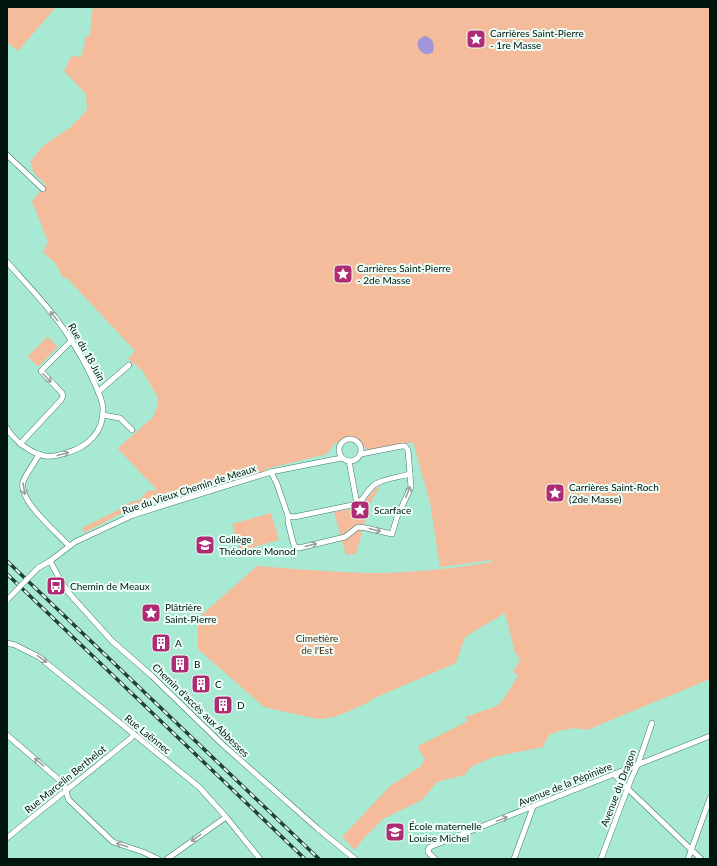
<svg xmlns="http://www.w3.org/2000/svg" width="717" height="866" viewBox="0 0 717 866" font-family="Lato,sans-serif">
<style>
.green{fill:#f4bc9b}
.water{fill:#a195db}
.lines{fill:none;stroke-linecap:round;stroke-linejoin:round}
.street-casing{stroke:#3d7b69;stroke-width:6}
.street{stroke:#fff;stroke-width:5}
.rail-casing{stroke:#224036;stroke-width:3.5}
.rail{stroke:#ecfff8;stroke-width:2;stroke-dasharray:6;stroke-linecap:butt}
.street-bridge-casing{stroke:#3d7b69;stroke-width:6;stroke-linecap:butt}
.street-bridge{stroke:#fff;stroke-width:5}
.oneway{stroke:#99a19f}
.labels{text-anchor:middle;dominant-baseline:central;stroke-width:4;stroke-linejoin:round;paint-order:stroke}
.poi-label{font-size:10px;fill:#00150e;stroke:#ecfff8;text-anchor:start}
.street-label{font-size:10px;fill:#00150e;stroke:#ecfff8}
.park-label{font-size:10px;fill:#4b1f00;stroke:#ecfff8}
</style>
<rect width="100%" height="100%" fill="#a8e9d3"/>
<g class="green">
<polygon points="7,7 56,7 18,51 7,42"/>
<path d="M 94,7 L 710,7 L 710,679 L 587,730 C 569,727 565,729 549,735 L 543,747 L 493,757 L 471,767 L 465,775 L 437,782 L 422,800 L 383,819 L 363,839 L 355,850 L 342,837 L 390,786 L 421,766 L 425,759 L 421,754 L 418,746 L 468,721 L 465,717 L 497,706 L 504,698 L 518,676 L 513,671 L 520,661 L 518,656 L 515,653 L 505,613 L 465,637 L 456,663 L 372,699 L 369,702 C 353,709 334,720 317,719 L 264,707 L 198,649 L 198,618 L 257,566 C 287,568 316,571 346,572 C 395,575 444,570 492,562 L 492,560 L 440,567 L 430,503 L 413,442 L 367,452 L 363,444 L 346,438 L 334,444 L 327,454 L 266,469 L 266,471 L 167,499 L 166,498 L 122,513 L 84,533 L 82,528 L 120,509 L 122,505 L 141,499 L 147,491 L 157,490 L 118,449 L 118,448 L 153,417 L 158,405 L 157,396 L 142,370 L 128,359 L 135,351 L 67,278 L 62,277 L 56,264 L 43,252 L 48,242 L 32,201 L 46,185 L 34,173 L 30,162 L 43,146 L 72,126 L 86,111 L 87,108 L 86,94 L 64,71 L 71,56 L 81,57 L 85,42 L 86,42 L 84,39 L 90,35 L 92,12 Z"/>
<polygon points="47,337 48,337 58,347 39,366 37,366 28,357 29,355"/>
<path d="M 381,485 L 380,487 L 370,503 L 356,554 L 346,555 L 334,512 C 342,510 357,509 362,504 C 369,497 372,490 381,485 Z"/>
<polygon points="271,513 279,540 240,551 232,524"/>
</g>
<path class="water" d="M 425,36 C 433,38 435,44 433,52 C 421,61 410,40 425,36 Z"/>
<g class="lines">
<g class="street-casing">
<g id="street">
<polyline points="7,155 43,189"/>
<path d="M 7,262 C 23,280 40,298 55,317 C 69,335 85,361 94,382 C 98,390 102,399 103,408 C 104,432 88,447 66,453 C 60,455 52,457 45,456 C 32,454 13,440 7,428"/>
<polyline points="98,392 129,365"/>
<polyline points="103,415 120,418 132,430"/>
<circle cx="350" cy="450" r="11"/>
<polyline points="20,444 61,400 63,396 62,393 41,371 72,340"/>
<path d="M 39,454 C 35,463 26,473 23,482 C 18,501 57,532 69,546"/>
<polyline points="349,461 357,504"/>
<polyline points="271,472 277,484 288,516 288,522 293,542 295,547 299,548 345,537 358,527 366,528 392,534 397,517 411,487 408,450 405,446 402,446 361,454"/>
<path d="M 288,516 L 294,517 L 357,504 C 364,499 367,491 374,485 C 381,479 400,477 410,474"/>
<polyline points="50,561 57,574 68,592 112,641 152,676 222,744 317,828 355,859"/>
<polyline points="38,568 50,561 75,542 133,515 271,472 326,461 342,458"/>
<polyline points="7,643 15,645 39,657 199,787 226,817 260,859"/>
<path d="M 7,735 L 64,784 C 67,790 66,795 69,800 L 113,842 L 143,852 L 158,859"/>
<polyline points="614,774 627,788 701,859"/>
<path d="M 7,838 C 48,804 90,772 131,738 L 134,734"/>
<polyline points="167,859 226,817"/>
<polyline points="435,859 428,852 428,850 430,847 710,736"/>
<polyline points="514,859 533,807"/>
<polyline points="601,859 631,779 638,764 652,723"/>
<polyline points="688,859 710,798"/>
</g>
</g>
<use href="#street" class="street"/>
<g class="rail-casing">
<g id="rail">
<polyline points="7,561 319,859"/>
<polyline points="7,574 305,859"/>
</g>
</g>
<use href="#rail" class="rail"/>
<g class="street-bridge-casing">
<polyline id="street-bridge" points="7,600 38,568"/>
</g>
<use href="#street-bridge" class="street-bridge"/>
</g>
<defs><path id="oneway-shaft" d="M-6 0H5M1.5-3L5.5 0L1.5 3" fill="none" stroke-width="1.6" stroke-linecap="round" stroke-linejoin="round"/></defs>
<g class="oneway">
<use href="#oneway-shaft" transform="translate(54 316) rotate(-129)"/>
<use href="#oneway-shaft" transform="translate(47 378) rotate(45)"/>
<use href="#oneway-shaft" transform="translate(63 454) rotate(-15)"/>
<use href="#oneway-shaft" transform="translate(24 489) rotate(81)"/>
<use href="#oneway-shaft" transform="translate(408 492) rotate(-68)"/>
<use href="#oneway-shaft" transform="translate(375 530) rotate(14)"/>
<use href="#oneway-shaft" transform="translate(311 545) rotate(-14)"/>
<use href="#oneway-shaft" transform="translate(42 659) rotate(36)"/>
<use href="#oneway-shaft" transform="translate(39 762) rotate(-139)"/>
<use href="#oneway-shaft" transform="translate(502 819) rotate(-22)"/>
<use href="#oneway-shaft" transform="translate(196 838) rotate(144)"/>
<use href="#oneway-shaft" transform="translate(122 845) rotate(-162)"/>
</g>
<defs>
<g id="sight-square" transform="scale(1)"><rect x="-9" y="-9" width="18" height="18" rx="4" fill="#af2b73" stroke="#ecfff8"/><path d="M0-6L1.8-2.2L6-1.7L2.9 1.2L3.7 5.4L0 3.3L-3.7 5.4L-2.9 1.2L-6-1.7L-1.8-2.2Z" fill="#fff"/></g>
<g id="school-square" transform="scale(1)"><rect x="-9" y="-9" width="18" height="18" rx="4" fill="#af2b73" stroke="#ecfff8"/><path d="M0-5L7-2L0 1L-7-2ZM-4 1L0 2.5L4 1V4Q0 6-4 4Z" fill="#fff"/></g>
<g id="bus-square" transform="scale(1)"><rect x="-9" y="-9" width="18" height="18" rx="4" fill="#af2b73" stroke="#ecfff8"/><path d="M-5-6H5V4H4V6H2V4H-2V6H-4V4H-5ZM-3.5-4V0h7V-4ZM-3.5 1.2v1.5H-2V1.2ZM2 1.2v1.5H3.5V1.2Z" fill="#fff"/></g>
<g id="building-square" transform="scale(1)"><rect x="-9" y="-9" width="18" height="18" rx="4" fill="#af2b73" stroke="#ecfff8"/><path d="M-4-6H4V6H1V3H-1V6H-4ZM-2.5-4.3h1.7v1.8h-1.7ZM.8-4.3h1.7v1.8H.8ZM-2.5-1h1.7V.8h-1.7ZM.8-1h1.7V.8H.8Z" fill="#fff"/></g>
</defs>
<g fill-rule="evenodd">
<use href="#sight-square" x="476" y="39"/>
<use href="#sight-square" x="343" y="274"/>
<use href="#sight-square" x="555" y="493"/>
<use href="#sight-square" x="360" y="510"/>
<use href="#school-square" x="205" y="545"/>
<use href="#bus-square" x="56" y="586"/>
<use href="#sight-square" x="151" y="613"/>
<use href="#building-square" x="161" y="643"/>
<use href="#building-square" x="180" y="664"/>
<use href="#building-square" x="201" y="684"/>
<use href="#building-square" x="223" y="705"/>
<use href="#school-square" x="395" y="832"/>
</g>
<g class="labels">
<g class="poi-label">
<text x="490" y="33">Carrières Saint-Pierre<tspan x="490" dy="12">- 1re Masse</tspan></text>
<text x="357" y="268">Carrières Saint-Pierre<tspan x="357" dy="12">- 2de Masse</tspan></text>
<text x="569" y="487">Carrières Saint-Roch<tspan x="569" dy="12">(2de Masse)</tspan></text>
<text x="374" y="510">Scarface</text>
<text x="219" y="539">Collège<tspan x="219" dy="12">Théodore Monod</tspan></text>
<text x="70" y="586">Chemin de Meaux</text>
<text x="165" y="607">Plâtrière<tspan x="165" dy="12">Saint-Pierre</tspan></text>
<text x="175" y="643">A</text>
<text x="194" y="664">B</text>
<text x="215" y="684">C</text>
<text x="237" y="705">D</text>
<text x="409" y="826">École maternelle<tspan x="409" dy="12">Louise Michel</tspan></text>
</g>
<g class="street-label">
<text transform="translate(87 352) rotate(61)">Rue du 18 Juin</text>
<text transform="translate(189 489) rotate(-18)">Rue du Vieux Chemin de Meaux</text>
<text transform="translate(201 710) rotate(44)">Chemin d'accès aux Abbesses</text>
<text transform="translate(148 734) rotate(39)">Rue Laënnec</text>
<text transform="translate(65 779) rotate(-39)">Rue Marcelin Berthelot</text>
<text transform="translate(565 784) rotate(-22)">Avenue de la Pépinière</text>
<text transform="translate(618 788) rotate(-69)">Avenue du Dragon</text>
</g>
<g class="park-label">
<text x="317" y="638">Cimetière<tspan x="317" dy="12">de l'Est</tspan></text>
</g>
</g>
<rect width="717" height="866" fill="none" stroke="#00150e" stroke-width="16"/>
</svg>
